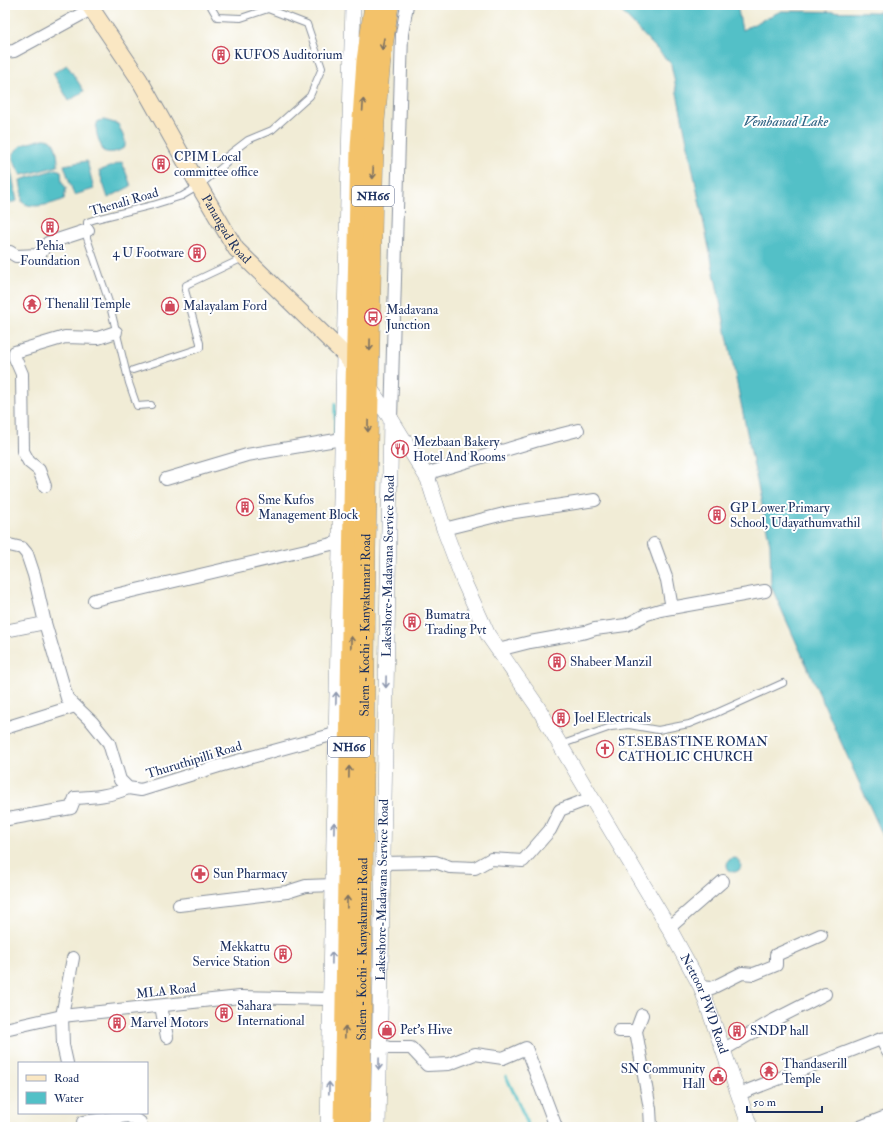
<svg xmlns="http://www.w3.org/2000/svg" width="893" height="1132" viewBox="0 0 893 1132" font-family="'IM FELL Double Pica',serif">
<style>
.water{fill:#52c0c7;stroke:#367892}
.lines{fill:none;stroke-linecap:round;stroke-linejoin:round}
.stream{stroke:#52c0c7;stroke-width:3}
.service-casing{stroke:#868e9a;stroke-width:8}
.minor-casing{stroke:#868e9a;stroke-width:14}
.tertiary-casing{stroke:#868e9a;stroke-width:16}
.secondary-casing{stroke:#868e9a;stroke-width:18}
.trunk-casing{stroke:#868e9a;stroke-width:20}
.service{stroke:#fff;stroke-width:6}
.minor{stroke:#fff;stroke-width:12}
.tertiary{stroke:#fff;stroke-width:15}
.secondary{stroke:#fae7c3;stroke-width:16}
.trunk{stroke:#f3c26a;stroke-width:19}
.oneway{stroke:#7c7163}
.oneway2{stroke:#8d97ae}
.labels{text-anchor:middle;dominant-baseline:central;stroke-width:4;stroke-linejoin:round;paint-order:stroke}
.shield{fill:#fff;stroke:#5f6d8e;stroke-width:1}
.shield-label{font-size:12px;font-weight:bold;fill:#1b2f5e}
.poi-label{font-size:13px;fill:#1b2f5e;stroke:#fff;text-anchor:start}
.street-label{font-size:13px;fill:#1b2f5e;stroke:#fff}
.water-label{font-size:14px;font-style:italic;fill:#2e6283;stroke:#fff}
</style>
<rect width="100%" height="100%" fill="#fff"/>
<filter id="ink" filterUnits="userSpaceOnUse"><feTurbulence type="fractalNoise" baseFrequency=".025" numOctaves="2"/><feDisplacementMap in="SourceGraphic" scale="8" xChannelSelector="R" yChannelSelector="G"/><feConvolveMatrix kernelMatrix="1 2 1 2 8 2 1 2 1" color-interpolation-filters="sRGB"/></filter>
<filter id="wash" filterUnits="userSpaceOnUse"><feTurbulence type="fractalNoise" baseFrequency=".012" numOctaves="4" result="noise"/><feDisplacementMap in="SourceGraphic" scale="16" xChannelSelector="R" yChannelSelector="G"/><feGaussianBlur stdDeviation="0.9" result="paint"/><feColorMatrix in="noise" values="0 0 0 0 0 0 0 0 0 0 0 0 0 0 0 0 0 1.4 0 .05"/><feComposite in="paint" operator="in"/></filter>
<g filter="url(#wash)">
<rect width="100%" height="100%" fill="#f1ecd6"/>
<g class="water">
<polygon points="618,5 737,5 742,30 781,11 879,12 888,11 888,847 771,586 770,544 671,64 618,8"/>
<polygon points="67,65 84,91 69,101 53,73"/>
<path d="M 104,120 L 118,124 L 125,140 L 125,147 C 118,152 111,154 103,151 C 100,142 93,131 98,121 Z"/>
<path d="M 43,139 C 45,139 48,139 50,140 C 57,143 58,159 58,166 L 28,174 L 21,175 L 13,160 L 13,153 L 22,145 Z"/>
<polygon points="5,150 7,150 17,201 5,204"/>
<polygon points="87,161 94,189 74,195 64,165"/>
<polygon points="122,162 131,186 108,198 99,171"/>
<path d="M 56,169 L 61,171 L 62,182 L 66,188 L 64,199 C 53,204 32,210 22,202 L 22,193 L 20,180 Z"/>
<circle cx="734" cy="865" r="7"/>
</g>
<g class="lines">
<g class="stream">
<polyline points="335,437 335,404"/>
<polyline points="506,1076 525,1117 527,1125"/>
</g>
</g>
</g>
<g filter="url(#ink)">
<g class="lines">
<g class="service-casing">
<g id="service">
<polyline points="133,370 200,348 200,343 185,290 186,285 243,258"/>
<polyline points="151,405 137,406 129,383 109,302 87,238 87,222 96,219 153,205 182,196 199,186 228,162 227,156 248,140 272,130 310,96 322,68 307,24 268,9 241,18 217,17 210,5"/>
<polyline points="560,745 611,727 629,725 658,730 689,724 714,714 783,683"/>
</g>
</g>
<g class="minor-casing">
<g id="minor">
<polyline points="5,52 14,51 91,9"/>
<polyline points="5,253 10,252 16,256 39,255 48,243 88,230"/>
<polyline points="391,419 402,34 407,5"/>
<polyline points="166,479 247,455 342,439"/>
<polyline points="429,481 432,472 535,441 578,430"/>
<polyline points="45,486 39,470 29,462 23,451 22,374 15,358 15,352 65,337 98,338 116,332"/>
<polyline points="444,529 508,513 595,500"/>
<polyline points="5,544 22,548 27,554 34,575 45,623 67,698 92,722 109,743 120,780 128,788 141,790 219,766 335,734"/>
<polyline points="654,544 667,580 672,608"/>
<polyline points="94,600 340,542"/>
<polyline points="5,631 45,623"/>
<polyline points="498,650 530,642 586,632 595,629 626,625 647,614 660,610 765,591"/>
<polyline points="5,728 75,706"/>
<path d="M 8,819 L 71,808 L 75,798 C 93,797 111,796 128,788"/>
<polyline points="383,863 435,862 450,867 475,868 491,859 523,861 550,830 560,810 591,798"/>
<polyline points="179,905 287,892 306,886 334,885"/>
<polyline points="669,928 723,881"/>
<polyline points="701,987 712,988 742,973 754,974 776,965 776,955 821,935"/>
<polyline points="161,1006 167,1037"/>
<polyline points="642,1015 636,1031 650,1109 651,1127"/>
<polyline points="5,1029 62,1016 240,997 331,999"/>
<polyline points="619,1031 636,1031"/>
<polyline points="881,1039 888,1052"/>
<polyline points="379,1045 389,1048 411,1048 427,1065 449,1064 475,1054 503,1058 526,1048 556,1127"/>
<polyline points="723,1050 772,1021 825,994"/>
<polyline points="67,1063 63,1045 62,1016 73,958"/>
<polyline points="739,1094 881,1039 888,1038"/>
<polyline points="83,1122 128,1116 140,1122 141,1127"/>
<polyline points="860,1127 888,1116"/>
</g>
</g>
<g class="tertiary-casing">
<g id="tertiary">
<path id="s1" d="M 369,387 L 391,419 L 428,479 L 444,529 L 464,582 L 488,635 L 537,706 L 669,928 L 701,987 L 750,1127"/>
<polyline points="328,1127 344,354 353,5"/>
<path id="s2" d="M 378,1127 L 391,419"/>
</g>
</g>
<g class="secondary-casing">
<g id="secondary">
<path id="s3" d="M 89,5 L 139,79 L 199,186 L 236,249 L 344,354 L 355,368"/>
</g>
</g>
<g class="trunk-casing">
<g id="trunk">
<polyline points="343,1127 355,388 360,148 366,61 374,5"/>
<path id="s4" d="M 361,1127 L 366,551 L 373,184 L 375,121 L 381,61 L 389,5"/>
</g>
</g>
<use href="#service" class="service"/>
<use href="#minor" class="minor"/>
<use href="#tertiary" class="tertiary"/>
<use href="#secondary" class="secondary"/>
<use href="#trunk" class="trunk"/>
</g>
<defs><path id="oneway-shaft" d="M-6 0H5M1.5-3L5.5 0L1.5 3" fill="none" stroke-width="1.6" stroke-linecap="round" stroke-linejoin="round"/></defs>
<g class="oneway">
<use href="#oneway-shaft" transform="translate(383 44) rotate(99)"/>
<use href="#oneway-shaft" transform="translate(363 105) rotate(-86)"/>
<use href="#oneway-shaft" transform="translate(373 173) rotate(92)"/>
<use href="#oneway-shaft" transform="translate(370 345) rotate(91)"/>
<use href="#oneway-shaft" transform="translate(368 426) rotate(91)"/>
<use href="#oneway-shaft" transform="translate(351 642) rotate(-89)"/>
<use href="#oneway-shaft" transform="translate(349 772) rotate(-89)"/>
<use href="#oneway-shaft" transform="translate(347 902) rotate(-89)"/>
<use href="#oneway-shaft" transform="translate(345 1032) rotate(-89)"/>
</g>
<g class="oneway2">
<use href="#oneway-shaft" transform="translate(386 682) rotate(91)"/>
<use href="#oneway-shaft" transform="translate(336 698) rotate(-89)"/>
<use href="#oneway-shaft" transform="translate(334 828) rotate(-89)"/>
<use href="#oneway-shaft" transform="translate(332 958) rotate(-89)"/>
<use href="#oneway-shaft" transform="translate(379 1064) rotate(91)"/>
<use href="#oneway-shaft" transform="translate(329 1088) rotate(-89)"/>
</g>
</g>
<defs>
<g id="building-ring" transform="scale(0.9)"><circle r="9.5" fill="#fff" stroke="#d1495b" stroke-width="1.5"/><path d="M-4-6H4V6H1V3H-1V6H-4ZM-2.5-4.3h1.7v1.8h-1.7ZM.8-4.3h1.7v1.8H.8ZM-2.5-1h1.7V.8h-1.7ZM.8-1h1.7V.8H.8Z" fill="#d1495b"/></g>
<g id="temple-ring" transform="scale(0.9)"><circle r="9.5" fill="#fff" stroke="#d1495b" stroke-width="1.5"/><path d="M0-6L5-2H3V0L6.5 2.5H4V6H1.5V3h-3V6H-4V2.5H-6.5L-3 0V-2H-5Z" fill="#d1495b"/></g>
<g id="shop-ring" transform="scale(0.9)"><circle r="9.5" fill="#fff" stroke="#d1495b" stroke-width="1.5"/><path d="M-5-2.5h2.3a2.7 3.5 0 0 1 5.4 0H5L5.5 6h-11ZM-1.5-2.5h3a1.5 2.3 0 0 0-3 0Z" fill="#d1495b"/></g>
<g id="bus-ring" transform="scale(0.9)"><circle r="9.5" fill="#fff" stroke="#d1495b" stroke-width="1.5"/><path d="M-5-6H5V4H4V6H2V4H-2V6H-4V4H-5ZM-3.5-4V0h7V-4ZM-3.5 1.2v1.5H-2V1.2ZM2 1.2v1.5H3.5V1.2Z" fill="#d1495b"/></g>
<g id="restaurant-ring" transform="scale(0.9)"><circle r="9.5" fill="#fff" stroke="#d1495b" stroke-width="1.5"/><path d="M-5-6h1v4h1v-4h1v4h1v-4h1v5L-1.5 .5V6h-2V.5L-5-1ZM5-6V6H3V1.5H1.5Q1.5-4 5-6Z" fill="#d1495b"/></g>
<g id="church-ring" transform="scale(0.9)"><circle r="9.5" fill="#fff" stroke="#d1495b" stroke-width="1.5"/><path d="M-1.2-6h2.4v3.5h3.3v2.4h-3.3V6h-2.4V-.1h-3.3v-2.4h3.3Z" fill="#d1495b"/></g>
<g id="pharmacy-ring" transform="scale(0.9)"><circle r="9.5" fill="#fff" stroke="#d1495b" stroke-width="1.5"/><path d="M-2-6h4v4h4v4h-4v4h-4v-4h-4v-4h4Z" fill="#d1495b"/></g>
<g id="civic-ring" transform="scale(0.9)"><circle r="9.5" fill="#fff" stroke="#d1495b" stroke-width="1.5"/><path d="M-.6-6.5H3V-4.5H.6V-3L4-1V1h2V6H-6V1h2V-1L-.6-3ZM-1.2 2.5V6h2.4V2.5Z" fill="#d1495b"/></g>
</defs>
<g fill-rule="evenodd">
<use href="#building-ring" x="221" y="55"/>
<use href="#building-ring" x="161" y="164"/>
<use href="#building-ring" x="50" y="227"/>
<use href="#building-ring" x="197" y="253"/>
<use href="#temple-ring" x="32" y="304"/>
<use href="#shop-ring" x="170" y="306"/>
<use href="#bus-ring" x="373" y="317"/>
<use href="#restaurant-ring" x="400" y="449"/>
<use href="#building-ring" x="245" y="507"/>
<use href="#building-ring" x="717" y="515"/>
<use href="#building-ring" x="412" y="622"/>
<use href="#building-ring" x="557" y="662"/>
<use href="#building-ring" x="561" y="718"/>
<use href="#church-ring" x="605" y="749"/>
<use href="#pharmacy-ring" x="200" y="874"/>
<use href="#building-ring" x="283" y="954"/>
<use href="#building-ring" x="224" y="1013"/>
<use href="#building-ring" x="117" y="1023"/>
<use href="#shop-ring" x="387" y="1030"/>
<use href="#building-ring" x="737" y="1031"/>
<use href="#temple-ring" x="769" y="1071"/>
<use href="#civic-ring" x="718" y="1076"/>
</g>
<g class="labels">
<g class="shield">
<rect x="352" y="186" width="42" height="20" rx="3"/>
<rect x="328" y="737" width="42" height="20" rx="3"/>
</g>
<g class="shield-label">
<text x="373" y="196">NH66</text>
<text x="349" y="747">NH66</text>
</g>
<g class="poi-label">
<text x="234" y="55">KUFOS Auditorium</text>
<text x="174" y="157">CPIM Local<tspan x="174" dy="15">committee office</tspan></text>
<text x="50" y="246" text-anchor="middle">Pehia<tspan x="50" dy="15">Foundation</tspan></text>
<text x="184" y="253" text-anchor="end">4 U Footware</text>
<text x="45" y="304">Thenalil Temple</text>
<text x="183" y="306">Malayalam Ford</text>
<text x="386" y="310">Madavana<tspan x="386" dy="15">Junction</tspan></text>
<text x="413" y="442">Mezbaan Bakery<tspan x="413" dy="15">Hotel And Rooms</tspan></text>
<text x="258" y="500">Sme Kufos<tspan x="258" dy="15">Management Block</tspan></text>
<text x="730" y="508">GP Lower Primary<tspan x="730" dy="15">School, Udayathumvathil</tspan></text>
<text x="425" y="615">Bumatra<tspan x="425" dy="15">Trading Pvt</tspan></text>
<text x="570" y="662">Shabeer Manzil</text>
<text x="574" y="718">Joel Electricals</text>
<text x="618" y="742">ST.SEBASTINE ROMAN<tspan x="618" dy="15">CATHOLIC CHURCH</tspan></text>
<text x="213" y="874">Sun Pharmacy</text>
<text x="270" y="947" text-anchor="end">Mekkattu<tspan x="270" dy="15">Service Station</tspan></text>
<text x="237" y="1006">Sahara<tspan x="237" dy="15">International</tspan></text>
<text x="130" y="1023">Marvel Motors</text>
<text x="400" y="1030">Pet's Hive</text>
<text x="750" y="1031">SNDP hall</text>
<text x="782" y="1064">Thandaserill<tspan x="782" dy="15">Temple</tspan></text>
<text x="705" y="1069" text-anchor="end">SN Community<tspan x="705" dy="15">Hall</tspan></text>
</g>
<g class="street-label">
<text transform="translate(124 202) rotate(-16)">Thenali Road</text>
<text stroke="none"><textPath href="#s3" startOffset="263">Panangad Road</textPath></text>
<text stroke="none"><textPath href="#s2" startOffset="561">Lakeshore-Madavana Service Road</textPath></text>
<text stroke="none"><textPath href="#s4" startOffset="502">Salem - Kochi - Kanyakumari Road</textPath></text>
<text transform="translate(194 760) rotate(-17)">Thuruthipilli Road</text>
<text stroke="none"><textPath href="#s2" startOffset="237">Lakeshore-Madavana Service Road</textPath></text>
<text stroke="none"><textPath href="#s4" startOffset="178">Salem - Kochi - Kanyakumari Road</textPath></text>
<text transform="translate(166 991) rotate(-6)">MLA Road</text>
<text stroke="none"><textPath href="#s1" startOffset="705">Nettoor PWD Road</textPath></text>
</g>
<g class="water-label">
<text x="786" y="121">Vembanad Lake</text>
</g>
</g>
<rect width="893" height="1132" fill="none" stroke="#fff" stroke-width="20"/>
<rect x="18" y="1062" width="130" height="52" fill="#ffffff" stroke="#a4acbf"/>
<rect x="26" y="1075" width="20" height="6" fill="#fae7c3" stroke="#a4acbf"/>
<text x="54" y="1082" font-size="12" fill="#1b2f5e">Road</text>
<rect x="26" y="1092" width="20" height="12" fill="#52c0c7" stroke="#a4acbf"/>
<text x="54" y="1102" font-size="12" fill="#1b2f5e">Water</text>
<path d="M747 1106v6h75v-6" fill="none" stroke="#1b2f5e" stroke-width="2"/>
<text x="753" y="1106" font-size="12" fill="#1b2f5e" stroke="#ffffff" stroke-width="3" paint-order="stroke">50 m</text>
</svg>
